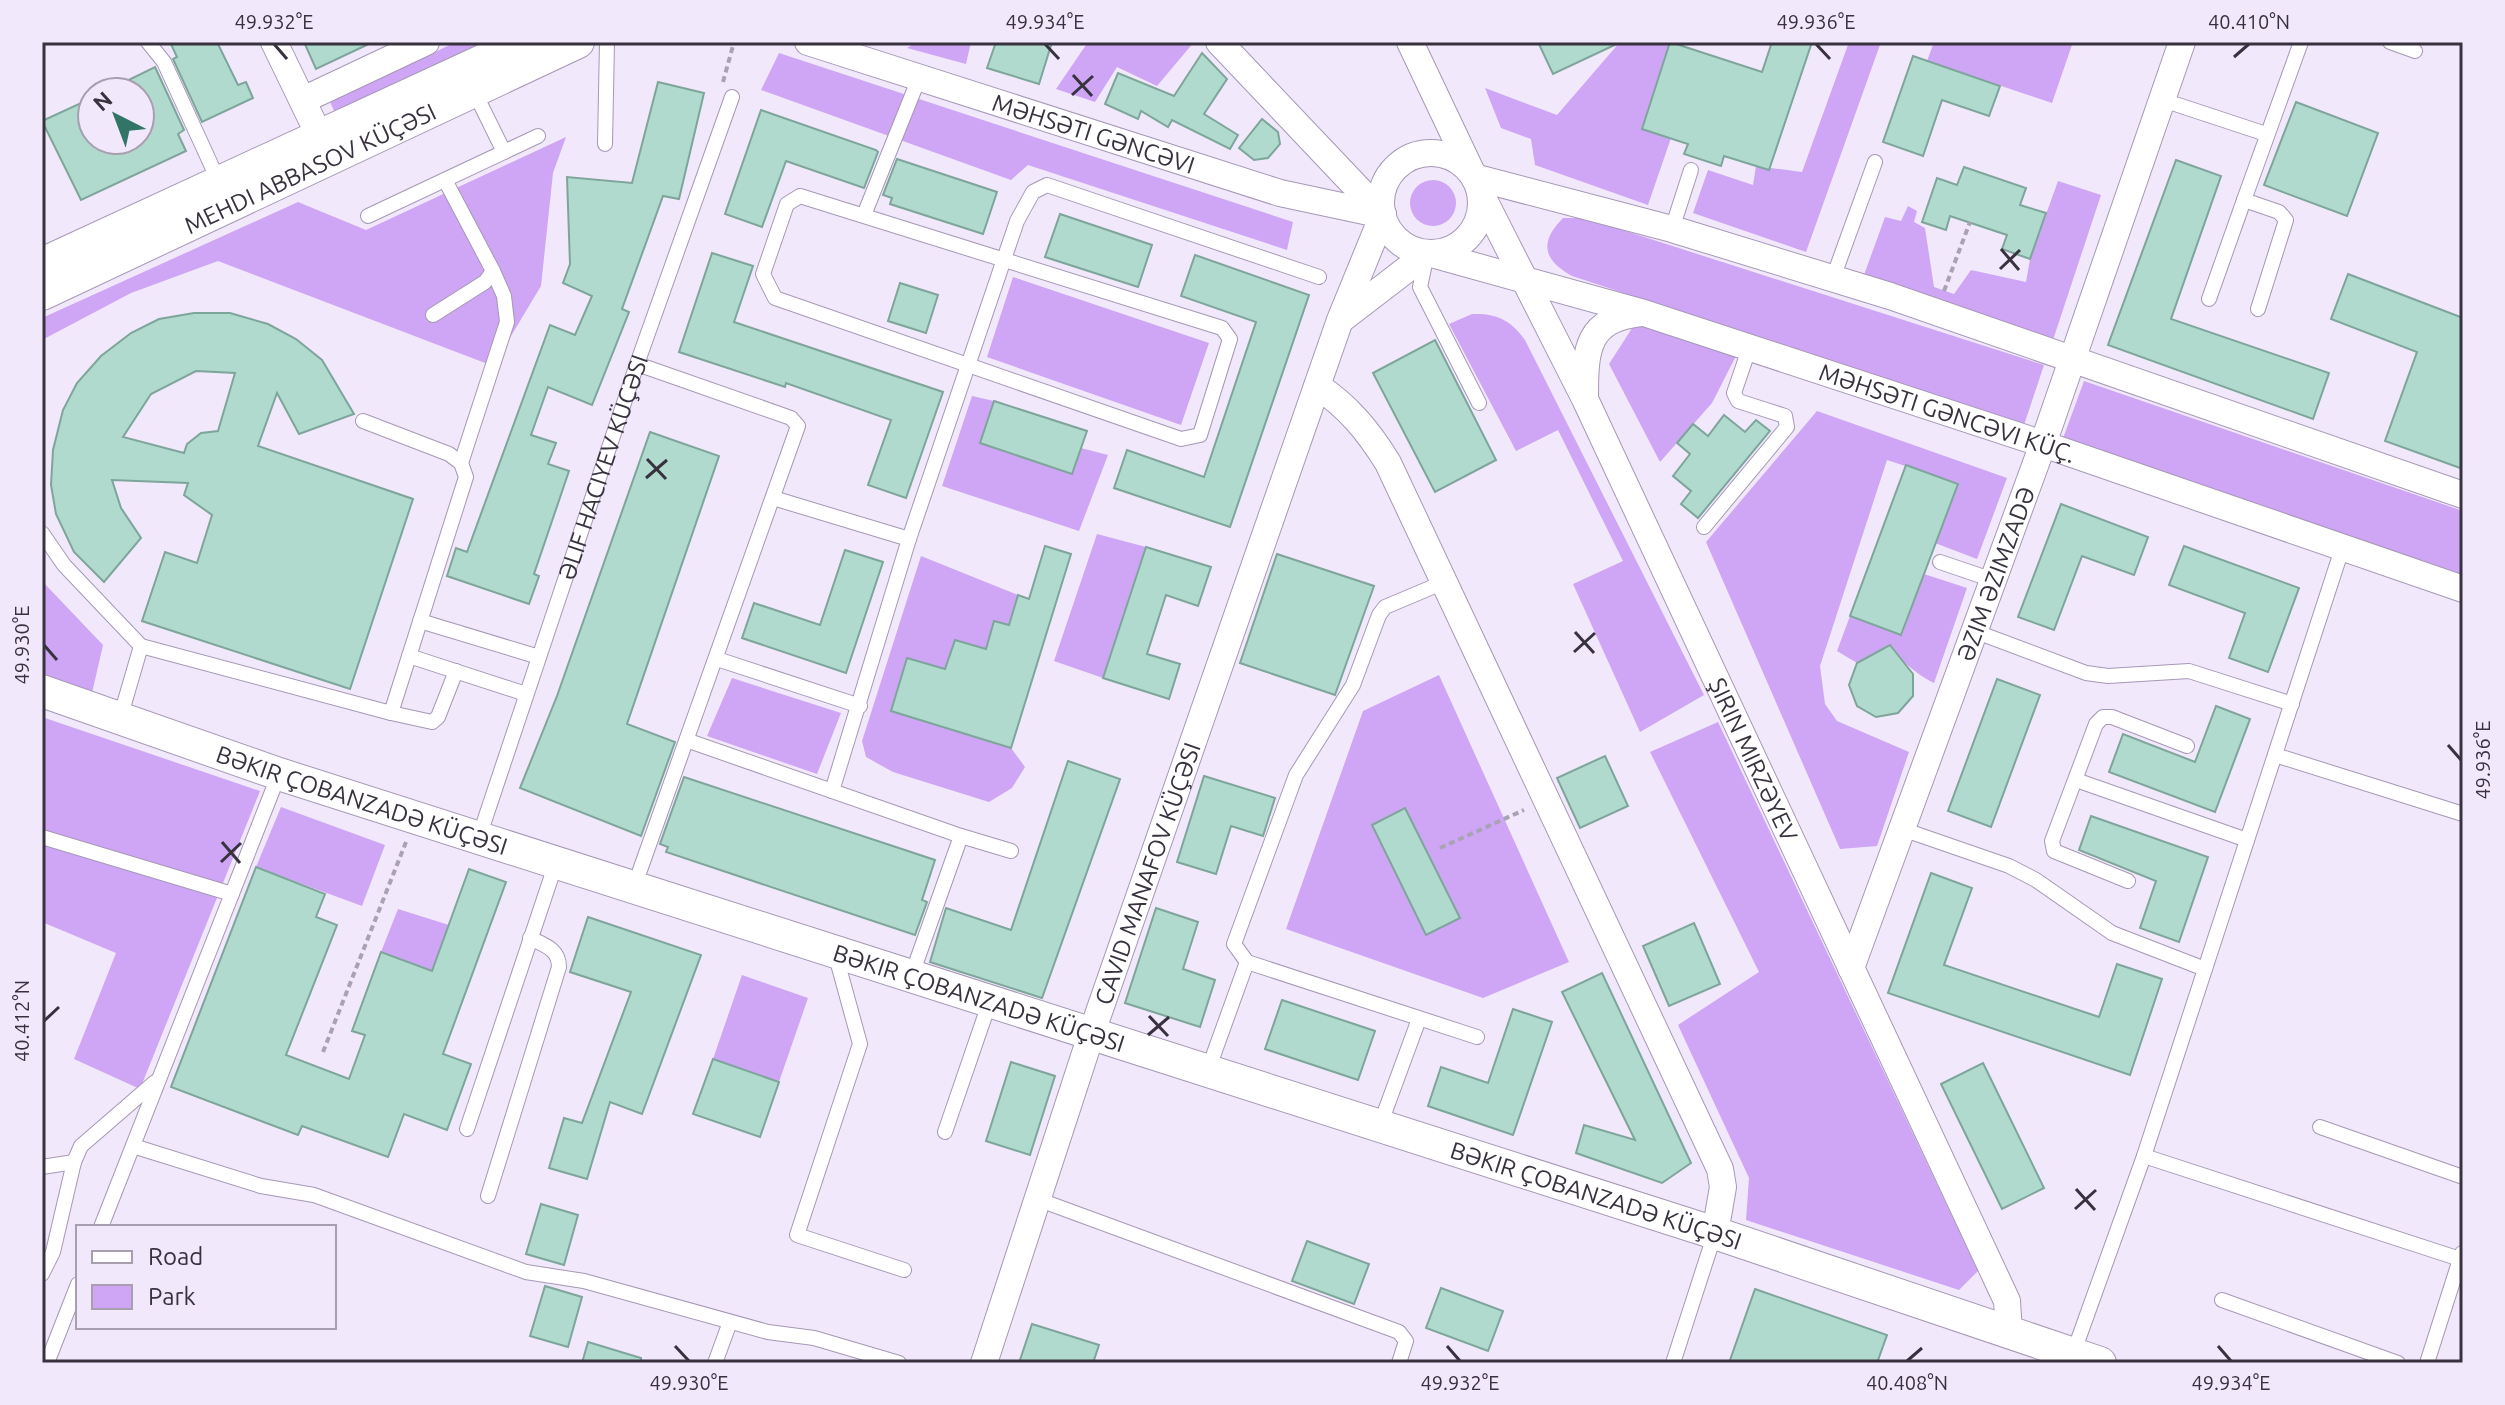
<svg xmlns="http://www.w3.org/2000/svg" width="2505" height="1405" viewBox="0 0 2505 1405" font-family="Ubuntu,sans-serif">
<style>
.green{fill:#cea6f5}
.building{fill:#b1dacf;stroke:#7ea59a;stroke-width:2;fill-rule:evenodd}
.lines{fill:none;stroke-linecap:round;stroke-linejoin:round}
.service-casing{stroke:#a698b5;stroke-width:16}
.minor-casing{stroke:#a698b5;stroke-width:28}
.tertiary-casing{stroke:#a698b5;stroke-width:34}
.path{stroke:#a9a2b3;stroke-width:4;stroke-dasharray:6 4;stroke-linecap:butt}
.service{stroke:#fff;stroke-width:14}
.minor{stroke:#fff;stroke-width:26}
.tertiary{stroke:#fff;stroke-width:32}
.ticks{fill:none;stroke:#38323f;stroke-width:3}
.labels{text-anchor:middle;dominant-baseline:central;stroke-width:7;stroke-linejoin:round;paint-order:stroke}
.street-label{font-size:24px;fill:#38323f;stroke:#f1e8fc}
.neatline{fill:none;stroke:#38323f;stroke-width:3}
.ticks-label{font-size:20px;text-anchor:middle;fill:#38323f}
</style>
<rect width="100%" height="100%" fill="#f1e8fc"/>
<g class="green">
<polygon points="456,42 489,42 336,115 330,102"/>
<polygon points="917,42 971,42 966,64 907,48"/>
<polygon points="1088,42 1194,42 1157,86 1117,67 1095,102 1056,89"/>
<polygon points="1620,42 1670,42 1642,128 1671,138 1648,205 1535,165 1531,139 1501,128 1485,88 1557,115"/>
<polygon points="1849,42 1881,42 1806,252 1693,213 1708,170 1753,185 1756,166 1802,172"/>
<polygon points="1934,42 2073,42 2052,103 1927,61"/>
<polygon points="779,53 1293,222 1287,250 1028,165 1011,180 761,90"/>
<polygon points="566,137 553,173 541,286 493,366 218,261 131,293 42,340 42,318 298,202 366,230"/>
<circle cx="1433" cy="203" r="23"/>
<polygon points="2058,181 2101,195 2053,340 1864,275 1885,217 1901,221 1908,206 1917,211 1914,222 1925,228 1934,287 1954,294 1971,270 2026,282 2030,259"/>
<path d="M 1563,218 L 1585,218 L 2044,365 L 2024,425 L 1572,276 C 1543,260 1539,242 1563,218 Z"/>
<polygon points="1013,277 1209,343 1181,425 987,357"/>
<path d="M 1472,314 C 1496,313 1511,320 1525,340 L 1704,695 L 1640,732 L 1573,584 L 1623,561 L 1558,430 L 1516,451 L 1449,324 Z"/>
<polygon points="1636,322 1736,356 1712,403 1660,462 1609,364"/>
<polygon points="2084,381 2463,511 2463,575 2062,441"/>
<polygon points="972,396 994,401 980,443 1072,474 1081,448 1108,455 1079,531 942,486"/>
<polygon points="1817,411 2007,478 1977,559 1935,543 1957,483 1887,460 1820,666 1825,704 1837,721 1909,752 1877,846 1840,849 1706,542"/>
<polygon points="1097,534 1146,547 1103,678 1054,661"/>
<polygon points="921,556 1018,595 1009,625 994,621 986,649 955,640 945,669 907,658 891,711 1011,748 1025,767 1012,788 989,802 893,772 866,757 862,741"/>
<path d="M 1924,574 L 1967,588 L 1934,683 C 1900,667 1898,640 1857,663 L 1837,651 L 1850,616 L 1902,635 Z"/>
<polygon points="42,581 103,645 92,693 42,675"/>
<polygon points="1439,675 1569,962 1483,998 1286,929 1363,711"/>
<polygon points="732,678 841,713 817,774 707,736"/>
<polygon points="42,717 260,791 140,1089 74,1059 116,953 42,922"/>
<polygon points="1718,722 1978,1271 1959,1290 1746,1220 1749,1178 1678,1025 1759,972 1650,752"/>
<polygon points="281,807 385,845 362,906 256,867"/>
<polygon points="398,909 449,925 432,971 381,952"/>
<polygon points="742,975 808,998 779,1082 713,1059"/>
</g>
<g class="building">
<polygon points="170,42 217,42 238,85 246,82 253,98 202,122 173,59 177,57"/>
<polygon points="304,42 373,42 316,69"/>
<polygon points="996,42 1052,42 1039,84 987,68"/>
<polygon points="1538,42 1621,42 1553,74"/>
<polygon points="1670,42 1762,72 1772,42 1812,42 1769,170 1724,156 1721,166 1684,154 1688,144 1642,129"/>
<polygon points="1202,53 1227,79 1204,114 1238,135 1230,149 1172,120 1168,127 1141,111 1138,119 1105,104 1118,73 1174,96"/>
<polygon points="1913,56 2000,86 1989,116 1942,100 1923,156 1883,142"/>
<polygon points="155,67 184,130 178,134 186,151 81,200 42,121 92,98 92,140 140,140 140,92 104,92"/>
<polygon points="658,82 704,93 679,199 663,196 622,309 629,312 592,405 548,387 531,435 556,443 548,464 569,471 534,574 539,576 529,604 447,576 456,548 467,552 550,325 575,335 592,296 563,283 570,264 567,177 632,183"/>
<polygon points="2296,102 2378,133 2347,216 2264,185"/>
<polygon points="761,110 876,150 878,152 864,188 786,161 762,227 725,214"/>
<polygon points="1262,119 1278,132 1280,144 1268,158 1254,160 1239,148"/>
<polygon points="897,159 997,192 983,234 890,204 892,198 883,195"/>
<polygon points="2176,160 2221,176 2171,319 2329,373 2313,419 2108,345"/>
<polygon points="1964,167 2026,188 2020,205 2046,213 2030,259 2002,249 2007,235 1950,216 1946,230 1922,222 1937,178 1957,185"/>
<polygon points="1060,214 1152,245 1138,287 1045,257"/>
<polygon points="712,253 753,266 734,322 943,392 906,498 868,485 891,420 786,383 785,387 679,352"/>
<polygon points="1195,255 1309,295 1230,527 1114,488 1127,450 1204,477 1256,322 1181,296"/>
<polygon points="2348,274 2463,318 2463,469 2385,441 2417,352 2331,319"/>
<polygon points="900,283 938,295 926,333 888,321"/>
<path d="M 194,313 L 230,313 L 268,324 L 296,339 L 322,360 L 354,414 L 299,434 L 277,393 L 258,446 L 413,499 L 350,689 L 142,621 L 165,552 L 197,563 L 212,515 L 184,495 L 188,483 L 112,480 L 121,508 L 141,538 L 104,582 L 74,552 L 56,514 L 51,485 L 53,450 L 63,410 L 77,383 L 101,356 L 131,333 L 159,319 ZM 196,371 L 235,373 L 218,431 L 201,433 L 187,444 L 184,453 L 123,437 L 151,394 Z"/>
<polygon points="1435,340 1496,460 1435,492 1373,373"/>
<polygon points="994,401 1087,431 1072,474 980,443"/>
<polygon points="1724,415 1745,432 1756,420 1770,431 1698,518 1681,504 1691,491 1673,476 1690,454 1677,443 1693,424 1708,436"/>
<polygon points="650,432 719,456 627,724 675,742 641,836 520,788 557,696"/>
<polygon points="1906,465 1958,484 1901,635 1850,616"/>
<polygon points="2061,504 2148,537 2134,575 2082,556 2054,630 2018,617"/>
<polygon points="1045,546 1071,554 1011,748 891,711 907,658 945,669 955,640 986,649 994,621 1009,625 1018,595 1029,599"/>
<polygon points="2184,546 2299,588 2268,672 2229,658 2245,613 2169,585"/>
<polygon points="1146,547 1211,567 1198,606 1166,595 1147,654 1180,664 1169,699 1103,678"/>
<polygon points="845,550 883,562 846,673 742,638 754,603 820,625"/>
<polygon points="1277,554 1374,586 1335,695 1240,663"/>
<polygon points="1890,645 1913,674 1913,696 1898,713 1876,717 1857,706 1849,685 1857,663"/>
<polygon points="1997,679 2040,695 1991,827 1948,811"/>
<polygon points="2216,706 2250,719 2215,812 2109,772 2123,734 2195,762"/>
<polygon points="1605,756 1628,806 1580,828 1557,778"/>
<polygon points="1068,761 1120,779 1042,998 930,962 946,908 1011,930"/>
<polygon points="1204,776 1275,798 1263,836 1231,826 1216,874 1177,862"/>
<polygon points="684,777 935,860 922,900 927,902 915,935 666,852 668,847 660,844"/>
<polygon points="1405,808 1460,918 1426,935 1372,825"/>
<polygon points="2091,816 2208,857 2179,942 2140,928 2156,881 2079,850"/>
<polygon points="256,867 325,894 316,917 337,925 286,1055 349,1079 365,1035 352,1031 381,952 432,971 469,869 506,882 443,1054 471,1064 447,1130 404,1114 388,1157 302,1126 298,1135 171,1087"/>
<polygon points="1931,873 1972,888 1944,965 2099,1017 2117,964 2162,979 2130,1075 1888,993"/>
<polygon points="1156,908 1198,922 1183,969 1215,980 1200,1027 1125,1003"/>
<polygon points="588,917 701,955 642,1114 610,1102 587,1179 549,1168 564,1118 582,1123 631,992 570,972"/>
<polygon points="1694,923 1720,984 1669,1006 1643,946"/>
<polygon points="1602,973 1691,1163 1662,1183 1576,1153 1584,1125 1635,1140 1562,992"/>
<polygon points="1282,1000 1375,1031 1358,1080 1265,1049"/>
<polygon points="1513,1009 1552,1022 1513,1135 1428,1106 1441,1067 1488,1083"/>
<polygon points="713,1059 779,1082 760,1137 693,1114"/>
<polygon points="1011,1062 1055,1076 1030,1155 986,1141"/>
<polygon points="1983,1063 2044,1188 2002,1209 1941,1084"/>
<polygon points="541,1204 578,1215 564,1265 526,1254"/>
<polygon points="1307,1241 1369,1264 1354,1304 1292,1281"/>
<polygon points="545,1286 582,1297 568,1347 530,1336"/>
<polygon points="1441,1288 1503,1311 1488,1351 1426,1328"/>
<polygon points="1755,1289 1887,1335 1877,1363 1729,1363"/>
<polygon points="1032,1324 1099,1345 1093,1363 1019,1363"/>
<polygon points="588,1342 641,1358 641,1363 582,1363"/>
</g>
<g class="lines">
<g class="service-casing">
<g id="service">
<polyline points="148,42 164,62 219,182"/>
<polyline points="2390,42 2415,51"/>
<polyline points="474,91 504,152"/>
<polyline points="2163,100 2266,134"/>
<polyline points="605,144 607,42"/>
<polygon points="800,196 1222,328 1230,339 1200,435 1181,439 775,298 763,274 787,204"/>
<polyline points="864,215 919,78"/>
<polyline points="368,216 538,136"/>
<polyline points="1672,229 1691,170"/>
<polyline points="1426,259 1420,287 1479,403"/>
<polyline points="1833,278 1875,162"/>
<polyline points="2209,299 2244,200"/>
<polyline points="2258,309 2286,220 2279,212 2244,200 2301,42"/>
<polyline points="433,315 485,282 493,271 445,180"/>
<polyline points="461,463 507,322 504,296 493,271"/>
<polyline points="773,498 909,539"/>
<polyline points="1704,527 1787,427 1785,416 1738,401 1734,393 1749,349"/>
<polyline points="42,533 64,565 141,646 120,718"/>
<polyline points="1940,562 1993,580"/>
<polyline points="1442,583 1385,607 1379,615 1353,685 1296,775 1234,944 1247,962 1477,1037"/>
<polyline points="420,621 539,657"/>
<polyline points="1974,631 2086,673 2108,676 2189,671 2292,704"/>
<polyline points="141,646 391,713 466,477 461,463 449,454 363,421"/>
<polyline points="409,656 526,694"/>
<polyline points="717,659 860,706"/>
<polyline points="391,713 432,722 438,717 456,671"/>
<polyline points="689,741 961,836 911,977"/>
<polyline points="2275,755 2463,814"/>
<polyline points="2076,780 2247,840"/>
<polyline points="832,791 909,539 1017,221 1033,192 1047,185 1319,277"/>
<polyline points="1902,829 2009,866 2036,880 2112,933 2205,969"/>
<polyline points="961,836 1011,851"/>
<polyline points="42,837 232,894"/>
<path id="s1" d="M 479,837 L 637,364 L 732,97"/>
<polyline points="2128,881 2054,851 2052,841 2096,724 2103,717 2112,717 2187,746"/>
<polyline points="634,887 798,426 791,418 637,364"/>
<polyline points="835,953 860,1044 797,1235 904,1270"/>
<polyline points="1208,1070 1247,962"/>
<polyline points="1380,1125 1419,1019"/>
<polyline points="2320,1127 2463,1177"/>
<polyline points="467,1129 556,863"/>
<polyline points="945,1132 990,1001"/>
<polyline points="133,1146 261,1186 314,1195 526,1272 584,1281 768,1332 814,1338 899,1363"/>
<polyline points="2144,1156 2460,1259"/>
<polyline points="42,1167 74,1162"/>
<path d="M 488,1196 L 559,967 C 559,949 544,945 530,938"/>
<polyline points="1037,1199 1399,1332 1406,1341 1399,1363"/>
<polyline points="101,1227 279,774"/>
<polyline points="42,1274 53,1252 74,1162 81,1146 155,1082"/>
<polyline points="2222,1300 2398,1363"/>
<polyline points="2073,1354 2144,1156 2343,546"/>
<polyline points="47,1363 78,1284"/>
<polyline points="715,1363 730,1322"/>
<polyline points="1673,1363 1715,1233"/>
<polyline points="2427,1363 2462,1253"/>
</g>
</g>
<g class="minor-casing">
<g id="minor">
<polyline points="274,42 320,137"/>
<path id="s2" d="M 808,42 L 1280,193 L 1383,215"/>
<polyline points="1219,42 1383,215"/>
<polyline points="1410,42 1474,177 1672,229 1890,296 2463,495"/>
<polyline points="303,100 426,42"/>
<circle cx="1431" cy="203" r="50"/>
<path id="s3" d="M 1480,192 L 1585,399 L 2007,1301 L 2009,1332"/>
<path id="s4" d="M 1342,319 L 1428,253 L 1644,313 L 2043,444 L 2463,589"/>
<path d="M 1317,386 C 1348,406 1369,432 1388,463 L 1720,1169 L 1723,1187 L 1715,1233"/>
<path d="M 1585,396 C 1585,349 1587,319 1641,313"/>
<path id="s5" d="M 1851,968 L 2043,444 L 2182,42"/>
<path id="s6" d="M 984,1363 L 1092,1032 L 1340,320 L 1383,215"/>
</g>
</g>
<g class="tertiary-casing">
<g id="tertiary">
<polyline points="42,264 523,42"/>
<path id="s7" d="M 42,294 L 578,42"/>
<path id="s8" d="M 42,691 L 279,774 L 1715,1233 L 2100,1363"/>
</g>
</g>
<g class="path">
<polyline points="723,82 734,42"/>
<polyline points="1944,291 1970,222"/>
<polyline points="1440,848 1524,810"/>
<polyline points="323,1052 406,842"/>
</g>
<use href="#service" class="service"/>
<use href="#minor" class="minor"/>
<use href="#tertiary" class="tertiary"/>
</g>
<path class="ticks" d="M 274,44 L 287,59M 1045,44 L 1059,59M 1816,44 L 1830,59M 2234,57 L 2249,44M 1073,75 L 1092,96M 1072,95 L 1093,76M 2001,249 L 2019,270M 2000,269 L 2020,250M 647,459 L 666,479M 646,478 L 667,460M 1575,632 L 1594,653M 44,645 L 57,660M 1574,652 L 1595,633M 2448,745 L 2461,760M 222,842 L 240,863M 221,862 L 241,843M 1149,1016 L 1168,1036M 44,1021 L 59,1007M 1148,1035 L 1169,1017M 2076,1189 L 2095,1210M 2075,1209 L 2096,1190M 675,1346 L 689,1361M 1447,1346 L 1460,1361M 2218,1346 L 2231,1361M 1907,1361 L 1922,1348"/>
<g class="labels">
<g class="street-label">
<text stroke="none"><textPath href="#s2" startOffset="300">MƏHSƏTI GƏNCƏVI</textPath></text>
<text stroke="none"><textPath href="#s7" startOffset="296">MEHDI ABBASOV KÜÇƏSI</textPath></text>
<text stroke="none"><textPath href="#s4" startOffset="652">MƏHSƏTI GƏNCƏVI KÜÇ.</textPath></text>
<text stroke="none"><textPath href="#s1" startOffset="390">ƏLIF HACIYEV KÜÇƏSI</textPath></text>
<text stroke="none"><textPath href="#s5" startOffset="420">ƏZIM ƏZIMZADƏ</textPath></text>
<text stroke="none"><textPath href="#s3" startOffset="630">ŞIRIN MIRZƏYEV</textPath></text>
<text stroke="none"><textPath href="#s8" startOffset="338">BƏKIR ÇOBANZADƏ KÜÇƏSI</textPath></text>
<text stroke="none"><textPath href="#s6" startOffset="516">CAVID MANAFOV KÜÇƏSI</textPath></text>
<text stroke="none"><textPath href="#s8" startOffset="986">BƏKIR ÇOBANZADƏ KÜÇƏSI</textPath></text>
<text stroke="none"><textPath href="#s8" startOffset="1634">BƏKIR ÇOBANZADƏ KÜÇƏSI</textPath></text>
</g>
</g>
<rect width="2505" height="1405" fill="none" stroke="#f1e8fc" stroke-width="88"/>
<rect x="76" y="1225" width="260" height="104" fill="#f1e8fc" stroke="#a79fb0" stroke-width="2"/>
<rect x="92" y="1251" width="40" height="12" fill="#ffffff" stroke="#a79fb0" stroke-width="2"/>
<text x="148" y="1265" font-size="24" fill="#38323f">Road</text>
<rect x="92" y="1285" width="40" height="24" fill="#cea6f5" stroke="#a79fb0" stroke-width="2"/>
<text x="148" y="1305" font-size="24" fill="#38323f">Park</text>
<g transform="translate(116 116) rotate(318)"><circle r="38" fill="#f1e8fc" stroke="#a79fb0" stroke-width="2"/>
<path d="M0-6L14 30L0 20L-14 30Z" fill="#327465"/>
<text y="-12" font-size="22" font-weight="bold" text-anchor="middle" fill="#38323f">N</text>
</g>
<rect x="44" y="44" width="2417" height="1317" class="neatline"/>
<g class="ticks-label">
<text x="274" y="29">49.932°E</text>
<text x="1045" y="29">49.934°E</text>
<text x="1816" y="29">49.936°E</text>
<text x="2249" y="29">40.410°N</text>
<text transform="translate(22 645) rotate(-90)" y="7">49.930°E</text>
<text transform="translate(2483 760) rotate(-90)" y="7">49.936°E</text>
<text transform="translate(22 1021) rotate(-90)" y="7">40.412°N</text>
<text x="689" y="1390">49.930°E</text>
<text x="1460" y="1390">49.932°E</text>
<text x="1907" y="1390">40.408°N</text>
<text x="2231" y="1390">49.934°E</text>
</g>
</svg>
